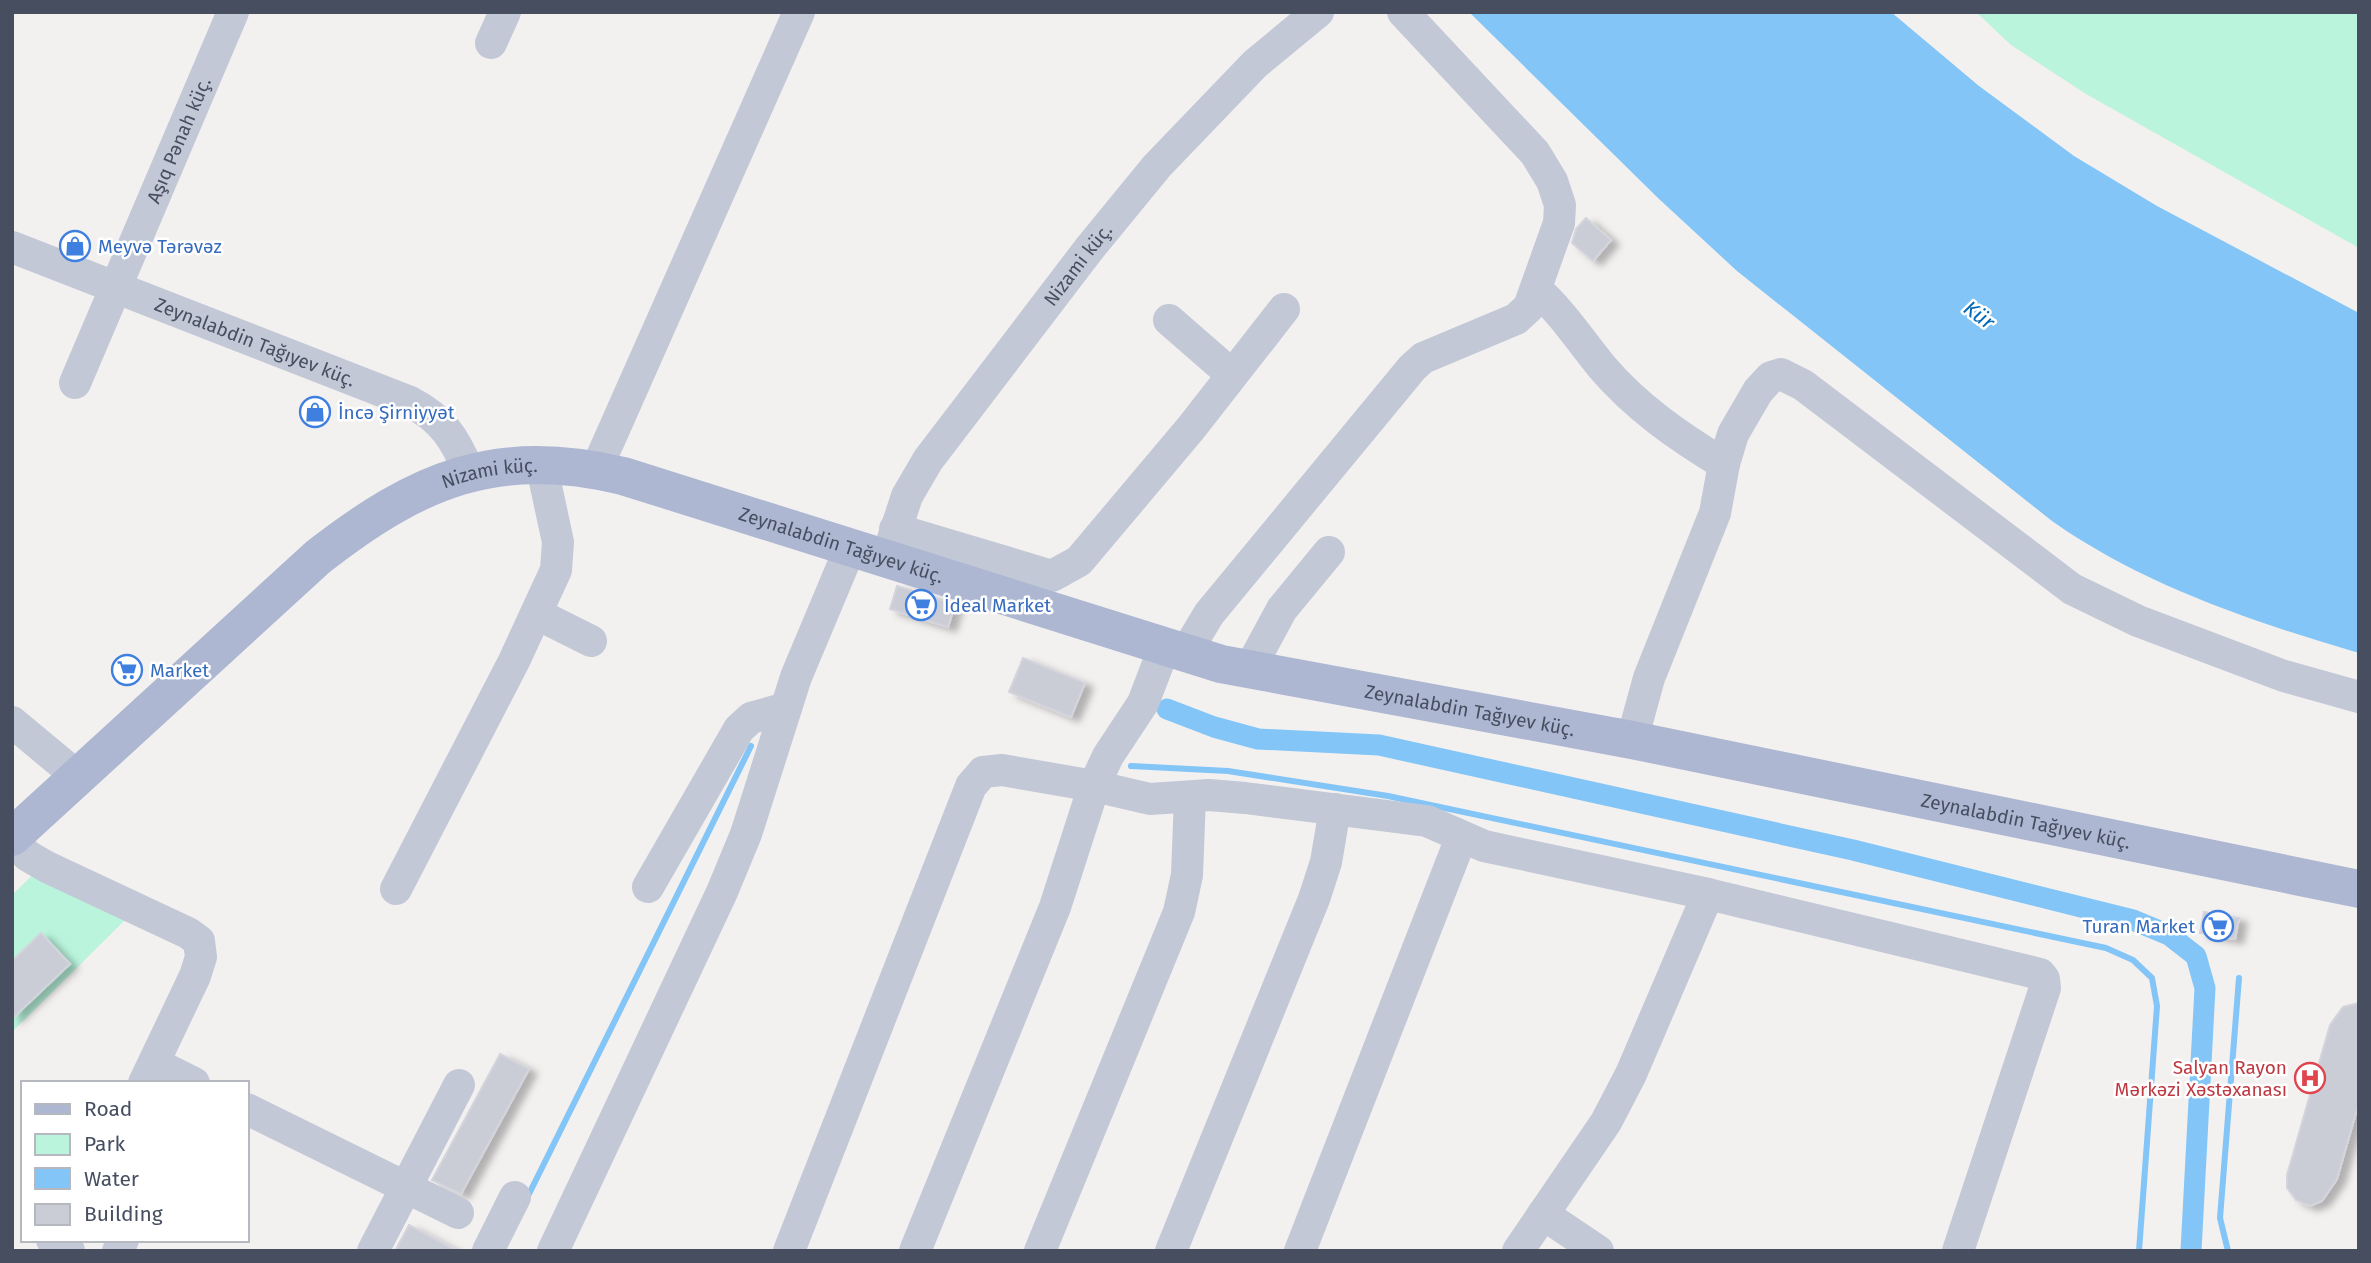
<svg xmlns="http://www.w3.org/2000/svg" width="2371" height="1263" viewBox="0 0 2371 1263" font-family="'Fira Sans',sans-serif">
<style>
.green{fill:#baf4dd}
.water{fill:#82c5f6}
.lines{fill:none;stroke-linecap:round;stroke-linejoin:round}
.stream{stroke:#82c5f6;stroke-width:6}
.canal{stroke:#82c5f6;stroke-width:21}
.building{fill:#cbcdd6;stroke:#d3d4dc;stroke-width:2;filter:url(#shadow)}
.minor{stroke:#c2c8d6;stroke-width:32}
.major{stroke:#adb7d2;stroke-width:38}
.labels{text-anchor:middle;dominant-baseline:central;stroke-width:5;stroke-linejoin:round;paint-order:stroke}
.street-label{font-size:19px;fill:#464e60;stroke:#fff}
.shop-label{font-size:19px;fill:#366cbe;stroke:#fff;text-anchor:start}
.health-label{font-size:19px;fill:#be3a42;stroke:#fff;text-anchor:end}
.water-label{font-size:21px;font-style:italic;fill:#0069b8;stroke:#fff}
</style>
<defs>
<filter id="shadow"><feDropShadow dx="8" dy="4.5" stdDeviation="3.5" flood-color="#0004"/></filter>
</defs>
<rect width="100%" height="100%" fill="#f3f0f0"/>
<g class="green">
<polygon points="1976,12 2359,12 2359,248 2086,94 2011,45"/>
<polygon points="39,869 126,919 12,1032 12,895"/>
</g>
<path class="water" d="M 1469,12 L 1891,12 L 1979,86 L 2074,156 L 2157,206 L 2359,313 L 2359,653 C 2253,622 2143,585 2052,521 L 1737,271 L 1658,198 Z"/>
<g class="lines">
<g class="stream">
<polyline points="1131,766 1228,771 1388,796 2106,948 2133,960 2152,978 2157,1006 2139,1251"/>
<polyline points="527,1198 751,746"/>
<polyline points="2228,1251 2220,1218 2239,978"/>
</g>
<polyline class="canal" points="1167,709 1214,727 1258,739 1379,745 1853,850 2133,920 2169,935 2196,956 2205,988 2191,1251"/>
</g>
<g class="building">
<polygon points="1586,218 1611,240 1593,261 1572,243 1576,229"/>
<polygon points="897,586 955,604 948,627 890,609"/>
<polygon points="1023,658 1085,683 1071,717 1009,692"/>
<polygon points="2204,912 2239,918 2235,939 2200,933"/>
<polygon points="41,933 70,964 12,1019 12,961"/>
<polygon points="2359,1003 2359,1102 2337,1179 2322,1201 2310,1206 2296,1200 2287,1188 2287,1175 2330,1025 2343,1007"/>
<polygon points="500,1054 529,1069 461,1194 432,1180"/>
<polygon points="409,1225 457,1251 395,1251"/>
</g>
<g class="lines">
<g class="minor">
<polyline points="491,43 505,12"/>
<path id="s1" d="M 12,247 L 410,402 C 443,419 455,439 469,472"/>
<path d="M 1536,289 C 1562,312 1580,340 1602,367 C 1636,407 1679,437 1724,464"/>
<polyline points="1169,320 1231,374"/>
<path id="s2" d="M 75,383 L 233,12"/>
<polyline points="596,470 799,12"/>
<polyline points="895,529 1052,576 1079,561 1191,428 1284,309"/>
<path id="s3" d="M 887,557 L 907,496 L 928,460 L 1089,249 L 1157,166 L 1255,64 L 1318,12"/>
<polyline points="537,614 591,641"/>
<polyline points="1185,654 1209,614 1412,368 1423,358 1516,319 1529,307 1559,223 1560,205 1552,181 1535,153 1403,12"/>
<polyline points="1249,670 1282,609 1329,552"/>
<polyline points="12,722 77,776"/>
<polyline points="1632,740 1649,678 1715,513 1724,464 1733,434 1758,391 1771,377 1781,374 1803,385 2072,589 2138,621 2284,676 2359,697"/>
<polyline points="12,840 28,856 47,867 188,933 199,941 201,957 195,976 144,1083"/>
<polyline points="648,887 739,729 751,718 786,708"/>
<polyline points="396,889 514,661 556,570 558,542 541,463"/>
<polyline points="154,1063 194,1083"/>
<polyline points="247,1109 458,1213"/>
<polyline points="1543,1214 1598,1251"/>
<polyline points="52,1240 69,1251"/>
<polyline points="118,1251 123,1240"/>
<polyline points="373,1251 459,1085"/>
<polyline points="488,1251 515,1197"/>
<polyline points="553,1251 722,892 746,834 796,677 851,546"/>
<polyline points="789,1251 971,786 983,772 1002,770 1094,786 1150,799 1209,795 1245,798 1427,821 1484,846 1708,894 2040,974 2044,979 2045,988 1958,1251"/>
<polyline points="915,1251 1055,907 1094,786 1108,756 1143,703 1164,648"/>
<polyline points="1040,1251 1179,912 1187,875 1190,797"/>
<polyline points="1171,1251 1314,899 1326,862 1335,809"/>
<polyline points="1300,1251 1461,838"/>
<polyline points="1518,1251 1606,1122 1631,1074 1708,894"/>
</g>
<path class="major" id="s4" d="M 12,837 L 318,557 C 418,479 496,446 623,476 L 1221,664 L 1632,740 L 2359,889"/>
</g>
<defs>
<g id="shop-ring" transform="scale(1.575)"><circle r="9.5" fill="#fff" stroke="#3f7fe0" stroke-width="1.5"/><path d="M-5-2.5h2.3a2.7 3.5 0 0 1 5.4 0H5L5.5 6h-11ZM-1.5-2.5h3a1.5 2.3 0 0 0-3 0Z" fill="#3f7fe0"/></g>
<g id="supermarket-ring" transform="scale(1.575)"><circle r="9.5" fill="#fff" stroke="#3f7fe0" stroke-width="1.5"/><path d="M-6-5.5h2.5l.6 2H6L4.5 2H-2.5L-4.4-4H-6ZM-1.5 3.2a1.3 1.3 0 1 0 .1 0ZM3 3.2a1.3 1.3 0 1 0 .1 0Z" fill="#3f7fe0"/></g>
<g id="hospital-ring" transform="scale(1.575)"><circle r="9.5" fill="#fff" stroke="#e0444e" stroke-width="1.5"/><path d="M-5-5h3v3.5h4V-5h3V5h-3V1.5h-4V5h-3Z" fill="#e0444e"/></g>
</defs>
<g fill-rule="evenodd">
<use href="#shop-ring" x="75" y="246"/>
<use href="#shop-ring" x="315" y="412"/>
<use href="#supermarket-ring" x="921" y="605"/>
<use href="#supermarket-ring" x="127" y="670"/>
<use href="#supermarket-ring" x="2218" y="926"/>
<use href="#hospital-ring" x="2310" y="1078"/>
</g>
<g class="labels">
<g class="street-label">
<text stroke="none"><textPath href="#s2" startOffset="264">Aşıq Pənah küç.</textPath></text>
<text stroke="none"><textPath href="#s3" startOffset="352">Nizami küç.</textPath></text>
<text stroke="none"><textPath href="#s1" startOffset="261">Zeynalabdin Tağıyev küç.</textPath></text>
<text stroke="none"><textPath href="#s4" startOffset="609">Nizami küç.</textPath></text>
<text stroke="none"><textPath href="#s4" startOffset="973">Zeynalabdin Tağıyev küç.</textPath></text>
<text stroke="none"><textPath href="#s4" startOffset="1624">Zeynalabdin Tağıyev küç.</textPath></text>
<text stroke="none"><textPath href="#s4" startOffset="2191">Zeynalabdin Tağıyev küç.</textPath></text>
</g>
<g class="shop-label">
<text x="98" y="246">Meyvə Tərəvəz</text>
<text x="338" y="412">İncə Şirniyyət</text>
<text x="944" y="605">İdeal Market</text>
<text x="150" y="670">Market</text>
<text x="2195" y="926" text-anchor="end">Turan Market</text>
</g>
<g class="health-label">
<text x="2287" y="1067">Salyan Rayon<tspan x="2287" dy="22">Mərkəzi Xəstəxanası</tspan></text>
</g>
<g class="water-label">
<text transform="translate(1979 315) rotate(37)">Kür</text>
</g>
</g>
<rect width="2371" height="1263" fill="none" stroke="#464e60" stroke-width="28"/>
<rect x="21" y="1081" width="228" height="161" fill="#ffffff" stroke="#b5b8bf" stroke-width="2"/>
<rect x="35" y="1104" width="35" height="10" fill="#adb7d2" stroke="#b5b8bf" stroke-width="2"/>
<text x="84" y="1116" font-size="21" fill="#464e60">Road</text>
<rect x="35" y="1134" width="35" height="21" fill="#baf4dd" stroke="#b5b8bf" stroke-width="2"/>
<text x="84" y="1151" font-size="21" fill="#464e60">Park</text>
<rect x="35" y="1168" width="35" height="21" fill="#82c5f6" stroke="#b5b8bf" stroke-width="2"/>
<text x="84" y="1186" font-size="21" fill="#464e60">Water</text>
<rect x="35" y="1204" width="35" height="21" fill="#cbcdd6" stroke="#b5b8bf" stroke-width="2"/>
<text x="84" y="1221" font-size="21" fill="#464e60">Building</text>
</svg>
